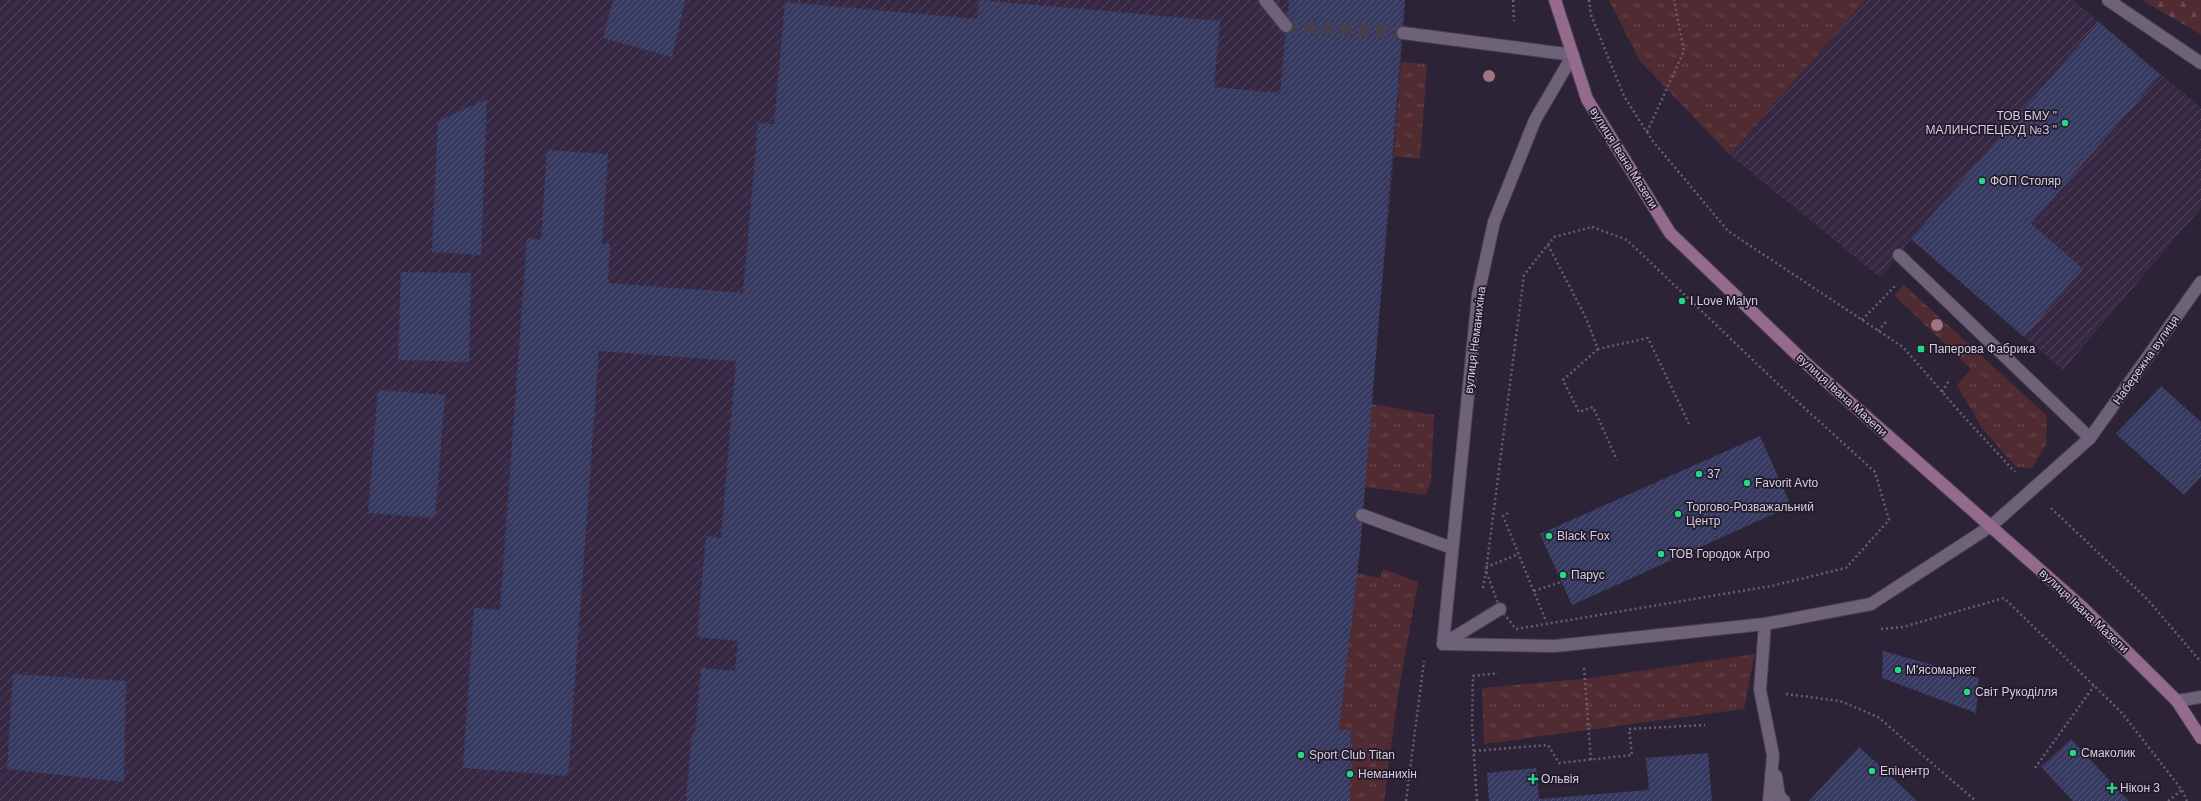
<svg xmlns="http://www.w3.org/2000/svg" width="2201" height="801" viewBox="0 0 2201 801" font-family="Arial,sans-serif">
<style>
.industrial{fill:url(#industrial-furrows)}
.grass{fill:url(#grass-tufts)}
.forest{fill:url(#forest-firs)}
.building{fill:url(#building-hatch)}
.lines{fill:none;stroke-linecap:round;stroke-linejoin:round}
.minor-tunnel{stroke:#463d4f;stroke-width:12;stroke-dasharray:12 6;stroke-linecap:butt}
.minor-casing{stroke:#483f4f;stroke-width:14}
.major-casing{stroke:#483f4f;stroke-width:14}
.path{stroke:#675e6f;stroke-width:2.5;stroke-dasharray:2 3;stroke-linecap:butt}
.minor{stroke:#6e6279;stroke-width:12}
.major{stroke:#946b8d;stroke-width:12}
.tree{fill:#9e7582}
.poi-dot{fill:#23d886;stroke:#24192c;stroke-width:1.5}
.labels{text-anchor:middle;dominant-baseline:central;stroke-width:3.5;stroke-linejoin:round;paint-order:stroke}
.poi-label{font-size:12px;fill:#d5cfdc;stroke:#24192c;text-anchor:start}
.street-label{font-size:12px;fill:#d5cfdc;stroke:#24192c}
</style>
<defs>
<pattern id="industrial-furrows" width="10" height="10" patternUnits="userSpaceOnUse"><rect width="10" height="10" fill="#372943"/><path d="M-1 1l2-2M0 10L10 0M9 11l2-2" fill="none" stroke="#53475e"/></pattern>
<pattern id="grass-tufts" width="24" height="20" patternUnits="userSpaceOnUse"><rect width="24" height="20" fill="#512b32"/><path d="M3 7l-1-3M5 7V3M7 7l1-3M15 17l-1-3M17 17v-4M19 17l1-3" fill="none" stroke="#69494f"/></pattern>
<pattern id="forest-firs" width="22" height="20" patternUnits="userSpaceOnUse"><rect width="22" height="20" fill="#512b32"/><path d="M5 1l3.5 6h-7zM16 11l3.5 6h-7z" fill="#69494f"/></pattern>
<pattern id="building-hatch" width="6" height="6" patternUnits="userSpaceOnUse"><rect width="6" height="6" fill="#363a61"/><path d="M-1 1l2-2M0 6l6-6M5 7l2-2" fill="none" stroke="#525577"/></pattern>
</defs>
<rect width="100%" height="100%" fill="#2d2336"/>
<g class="industrial">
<polygon points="0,0 1405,0 1394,156 1371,404 1261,801 0,801"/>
<polygon points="1865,0 2073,0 2201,108 2201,208 2063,370 1911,239 1881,278 1730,155"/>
</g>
<g class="grass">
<polygon points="1609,0 1865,0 1730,155 1640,61"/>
<polygon points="1401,62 1427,64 1420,159 1394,156"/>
<polygon points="1904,285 2047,416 2046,445 2032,468 2016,467 1982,428 1957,385 1971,369 1894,295"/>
<polygon points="1371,404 1434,415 1431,481 1426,495 1365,487"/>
<polygon points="1383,569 1418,582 1397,701 1384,801 1350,801 1351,731 1339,730 1357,573 1380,578"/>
<polygon points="1755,654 1744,709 1484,744 1482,688 1592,678"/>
</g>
<polygon class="forest" points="2142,0 2201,0 2201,35 2195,31"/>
<g class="building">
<polygon points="613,0 685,0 672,57 603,38"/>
<polygon points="979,0 1220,21 1214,87 1280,93 1289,0 1405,0 1360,550 1339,730 1351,730 1350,801 686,801 692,733 695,733 701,668 735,671 738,641 697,637 706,536 721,538 736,361 599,351 568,776 463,768 474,608 500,610 527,238 541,240 547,150 608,154 602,244 610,244 608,283 743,293 758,123 774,124 785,2 977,19"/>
<polygon points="2099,22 2160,75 2031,224 2083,269 2024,337 1911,239"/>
<polygon points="487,99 481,255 432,252 438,121"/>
<polygon points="401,272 471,273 469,362 398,360"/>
<polygon points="2161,386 2201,422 2201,477 2184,495 2116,434"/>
<polygon points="378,390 445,395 435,518 368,513"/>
<polygon points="1760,436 1791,506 1572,605 1540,534"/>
<polygon points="1883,651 1979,678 1976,713 1882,678"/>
<polygon points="13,674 126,681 124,782 7,769"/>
<polygon points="2071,739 2128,800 2127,801 2073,801 2041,767"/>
<polygon points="1859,747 1880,766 1917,801 1809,801"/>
<polygon points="1708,753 1712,801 1489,801 1487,773 1536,768 1539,799 1649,790 1646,758"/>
</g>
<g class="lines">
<polyline class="minor-tunnel" points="1286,26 1403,33"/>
<g class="minor-casing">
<g id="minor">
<polyline points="1265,0 1286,26"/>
<polyline points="2108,0 2201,63"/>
<polyline points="1403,33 1573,55 1535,120 1494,222 1478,295 1443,644"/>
<polyline points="1899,255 2090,438"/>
<polyline points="1362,515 1452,548"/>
<polyline points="1765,624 1760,690 1773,755 1769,801"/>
<polyline points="1443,644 1555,646 1765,624 1871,604 1991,526 2090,438 2201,282"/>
<polyline points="1443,644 1500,609"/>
<polyline points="2177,701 2201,697"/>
<polyline points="1776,776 1779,796 1784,801"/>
</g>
</g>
<g class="major-casing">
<polyline id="major" points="1555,0 1587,99 1670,233 1809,366 2082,607 2177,701 2201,738"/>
</g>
<g class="path">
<polyline points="1513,0 1514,21"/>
<polyline points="1589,0 1591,15 1624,96 1652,140 1728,231 1903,347 1965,418 2015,472"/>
<polyline points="1647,132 1684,51 1674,0"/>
<polygon points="1592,227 1627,240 1776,382 1875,472 1889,520 1846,568 1771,586 1516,629 1500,609 1486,571 1524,275 1554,237"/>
<polyline points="1548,245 1586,318 1598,349 1648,338 1689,424"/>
<polyline points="1862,320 1895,286"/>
<polyline points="1878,331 1887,321"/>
<polyline points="1598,349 1563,380 1579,412 1593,407 1617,460"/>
<polyline points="1942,392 1950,379"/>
<polyline points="2051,508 2148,600 2201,662"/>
<polyline points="1508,513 1503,516 1546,621"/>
<polyline points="1486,567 1519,554"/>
<polyline points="1483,588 1486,571"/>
<polyline points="1534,591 1561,582"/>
<polyline points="1881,629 1903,627 2004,598 2122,713 2182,790 2187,801"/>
<polyline points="1584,668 1591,760"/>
<polyline points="1786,694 1840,701 1878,717 1976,801"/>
<polyline points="1474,751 1548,745 1559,763 1632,755 1629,729 1705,725"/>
<polyline points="2035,768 2094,686"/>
<polyline points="1406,801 1424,661"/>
<polyline points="1477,801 1472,725 1473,676 1498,673"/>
<polyline points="2168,801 2182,790"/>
</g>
<use href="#minor" class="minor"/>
<use href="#major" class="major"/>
</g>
<g class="tree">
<circle cx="1489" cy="76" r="6"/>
<circle cx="1937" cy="325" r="6"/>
</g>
<g class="poi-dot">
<circle cx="2065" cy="123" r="4"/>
<circle cx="1982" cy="181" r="4"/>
<circle cx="1682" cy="301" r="4"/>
<rect x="1917" y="345" width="8" height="8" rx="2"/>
<circle cx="1699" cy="474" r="4"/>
<circle cx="1747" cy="483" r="4"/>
<circle cx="1678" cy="514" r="4"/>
<circle cx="1549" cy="536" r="4"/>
<circle cx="1661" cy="554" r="4"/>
<circle cx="1563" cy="575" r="4"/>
<circle cx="1898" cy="670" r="4"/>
<circle cx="1967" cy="692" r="4"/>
<circle cx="2073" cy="753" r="4"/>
<circle cx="1301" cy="755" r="4"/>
<circle cx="1872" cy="771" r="4"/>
<circle cx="1350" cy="774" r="4"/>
<path d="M1531 773h4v4h4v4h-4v4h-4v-4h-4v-4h4z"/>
<path d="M2110 782h4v4h4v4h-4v4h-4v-4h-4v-4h4z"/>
</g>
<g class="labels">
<g class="poi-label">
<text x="2057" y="116" text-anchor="end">ТОВ БМУ "<tspan x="2057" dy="14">МАЛИНСПЕЦБУД №З "</tspan></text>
<text x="1990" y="181">ФОП Столяр</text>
<text x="1690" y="301">I Love Malyn</text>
<text x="1929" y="349">Паперова Фабрика</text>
<text x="1707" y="474">37</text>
<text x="1755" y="483">Favorit Avto</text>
<text x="1686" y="507">Торгово-Розважальний<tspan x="1686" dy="14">Центр</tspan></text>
<text x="1557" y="536">Black Fox</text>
<text x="1669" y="554">ТОВ Городок Агро</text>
<text x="1571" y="575">Парус</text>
<text x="1906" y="670">М'ясомаркет</text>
<text x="1975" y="692">Світ Рукоділля</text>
<text x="2081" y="753">Смаколик</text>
<text x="1309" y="755">Sport Club Titan</text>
<text x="1880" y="771">Епіцентр</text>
<text x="1358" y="774">Неманихін</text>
<text x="1541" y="779">Ольвія</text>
<text x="2120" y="788">Нікон 3</text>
</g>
<g class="street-label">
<text transform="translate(1624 158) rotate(58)">вулиця Івана Мазепи</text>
<text transform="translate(1475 340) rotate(-83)">вулиця Неманихіна</text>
<text transform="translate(2146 360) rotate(-55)">Набережна вулиця</text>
<text transform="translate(1842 395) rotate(42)">вулиця Івана Мазепи</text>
<text transform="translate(2084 611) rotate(43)">вулиця Івана Мазепи</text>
</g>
</g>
</svg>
